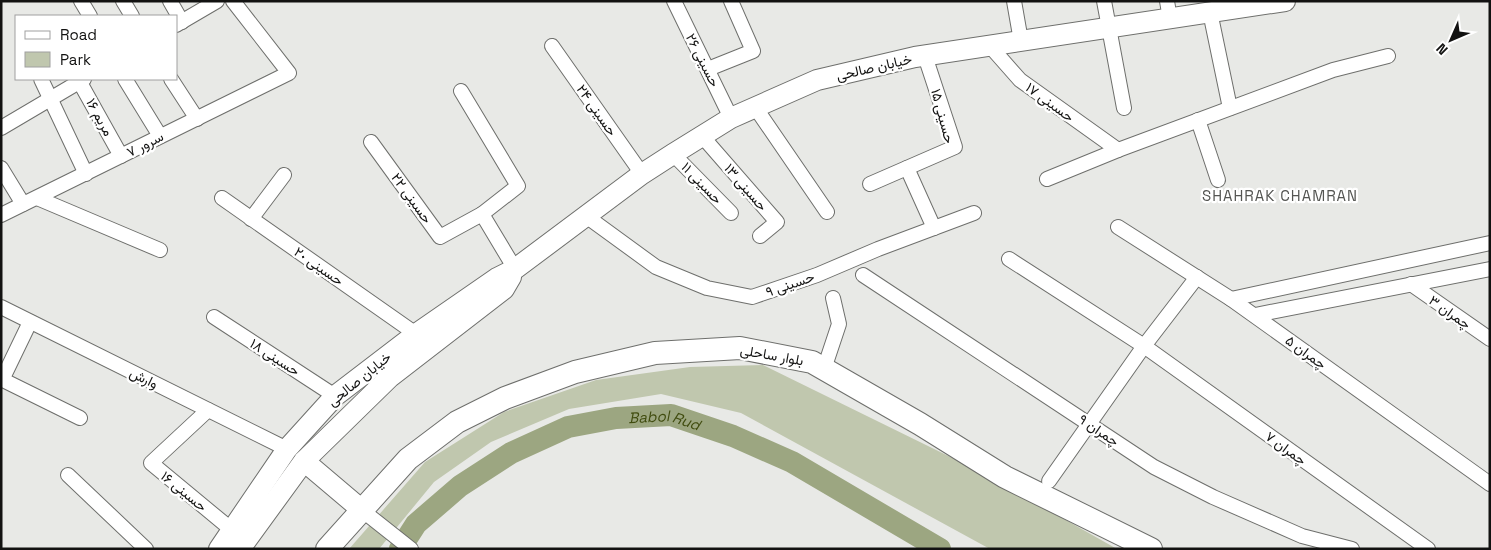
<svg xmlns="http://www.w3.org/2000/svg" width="1491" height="550" viewBox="0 0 1491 550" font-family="'Space Grotesk',Vazirmatn,sans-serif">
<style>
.green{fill:#c0c7ae}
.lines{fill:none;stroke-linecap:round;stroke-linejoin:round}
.river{stroke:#9ca681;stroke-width:22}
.street-casing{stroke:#6e6f6c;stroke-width:16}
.secondary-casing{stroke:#6e6f6c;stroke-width:22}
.primary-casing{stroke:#6e6f6c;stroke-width:24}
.street{stroke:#fff;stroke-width:14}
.secondary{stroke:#fff;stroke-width:20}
.primary{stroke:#fff;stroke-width:22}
.labels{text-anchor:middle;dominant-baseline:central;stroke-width:4.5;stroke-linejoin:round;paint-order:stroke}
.street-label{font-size:14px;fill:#121211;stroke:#fff}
.neighbourhood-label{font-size:15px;letter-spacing:1px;fill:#545552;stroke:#fff}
.water-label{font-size:15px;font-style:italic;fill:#404c0f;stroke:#fff}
</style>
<rect width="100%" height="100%" fill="#e8e9e6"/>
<polygon class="green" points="763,365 981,472 1117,549 990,549 741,413 661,394 569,409 491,442 434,482 379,549 349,549 425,462 504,412 596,380 690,367"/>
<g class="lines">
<path class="river" id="s1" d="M 400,549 L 416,524 L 460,486 L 511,453 L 568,427 L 616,418 L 671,415 L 733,436 L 792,462 L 940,549"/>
<g class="street-casing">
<g id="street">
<polyline points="81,1 90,16"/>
<polyline points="123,1 132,16"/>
<polyline points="170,1 182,22"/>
<polyline points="674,1 731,118"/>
<polyline points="1014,1 1021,41"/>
<polyline points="1104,1 1124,108"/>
<polyline points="1167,1 1170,19"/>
<polyline points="1210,12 1230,108"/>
<polyline points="176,25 217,1"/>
<polyline points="552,46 642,174"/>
<polyline points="990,46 1020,80 1118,150"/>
<polyline points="708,69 753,51 731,1"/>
<polyline points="41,79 86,174"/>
<polyline points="78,79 121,156"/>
<polyline points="125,79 160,136"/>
<polyline points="171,79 197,119"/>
<polyline points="461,91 518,186 482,214"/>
<polyline points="755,107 827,212"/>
<polyline points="1198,120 1218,180"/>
<polyline points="1,128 84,79"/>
<polyline points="702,136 777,222 760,236"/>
<polyline points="371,142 440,237 482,214 515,269"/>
<polyline points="673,154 731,213"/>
<polyline points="1,168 23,204"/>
<polyline points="907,168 934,228"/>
<polyline points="1047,179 1118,150 1333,70 1388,56"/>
<polyline points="870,184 955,147 925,56"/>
<polyline points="37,198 160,250"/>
<polyline points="222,198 416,334"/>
<polyline points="1,215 289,73 233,1"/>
<polyline points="586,216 656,267 707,288 752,297 817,275 878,249 974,213"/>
<polyline points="251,219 284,175"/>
<polyline points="1118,227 1231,299 1490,484"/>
<polyline points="1009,259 1144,346 1428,549"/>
<polyline points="863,275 1154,467 1213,497 1302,536 1352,549"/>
<polyline points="1411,284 1490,339"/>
<polyline points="1231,299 1490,243"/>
<polyline points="1,307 287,449"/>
<polyline points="1255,315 1490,269"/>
<polyline points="214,317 335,396"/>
<polyline points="824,369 839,324 833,298"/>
<polyline points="1,379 80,418"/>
<polyline points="2,380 30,322"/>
<polyline points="208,410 151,463 232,530"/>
<polyline points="68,475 146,549"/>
<polyline points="1049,481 1144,346 1197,277"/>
<polyline points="363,511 411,549"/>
</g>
</g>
<g class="secondary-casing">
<g id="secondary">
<polyline points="304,461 363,511"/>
<polyline points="219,549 287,449 335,396 416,334 497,278 515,269 642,174 673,154 731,118 817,80 915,57 1285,1"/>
<polyline points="240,549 304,461 390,377 504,289 511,277"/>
</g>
</g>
<g class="primary-casing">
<polyline id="primary" points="327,549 408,459 457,422 505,398 575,372 655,353 740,348 812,362 920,424 1005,477 1151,549"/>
</g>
<use href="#street" class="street"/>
<use href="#secondary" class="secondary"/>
<use href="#primary" class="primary"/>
</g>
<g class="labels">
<g class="street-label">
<text transform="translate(703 60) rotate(63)">حسینی ۲۶</text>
<text transform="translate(874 67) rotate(-13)">خيابان صالحی</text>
<text transform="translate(1050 102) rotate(36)">حسینی ۱۷</text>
<text transform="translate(597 110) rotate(55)">حسینی ۲۴</text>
<text transform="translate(943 116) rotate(75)">حسینی ۱۵</text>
<text transform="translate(100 117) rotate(61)">مریم ۱۶</text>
<text transform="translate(145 144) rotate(-27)">سرور ۷</text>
<text transform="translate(702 183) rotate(46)">حسینی ۱۱</text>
<text transform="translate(746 187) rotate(49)">حسینی ۱۳</text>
<text transform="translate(412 198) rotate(54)">حسینی ۲۲</text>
<text transform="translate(319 266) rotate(35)">حسینی ٢٠</text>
<text transform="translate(790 284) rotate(-19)">حسینی ٩</text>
<text transform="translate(1450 312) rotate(35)">چمران ۳</text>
<text transform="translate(1306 352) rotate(36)">چمران ۵</text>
<text transform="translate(772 355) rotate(10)">بلوار ساحلی</text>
<text transform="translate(275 357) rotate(33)">حسینی ۱۸</text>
<text transform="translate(144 378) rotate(26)">وارش</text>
<text transform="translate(359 379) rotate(-39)">خيابان صالحی</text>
<text transform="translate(1099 430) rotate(34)">چمران ۹</text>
<text transform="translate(1286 448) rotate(36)">چمران ۷</text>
<text transform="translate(184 491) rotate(39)">حسینی ۱۶</text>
</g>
<g class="neighbourhood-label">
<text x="1280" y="195">SHAHRAK CHAMRAN</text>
</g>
<g class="water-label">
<text stroke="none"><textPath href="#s1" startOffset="309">Babol Rud</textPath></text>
</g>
</g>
<rect width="1491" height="550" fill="none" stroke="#121211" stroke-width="5"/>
<rect x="15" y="15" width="162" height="65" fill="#ffffff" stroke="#a0a0a0"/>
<rect x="25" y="31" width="25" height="8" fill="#ffffff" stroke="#a0a0a0"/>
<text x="60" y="40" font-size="15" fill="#121211">Road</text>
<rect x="25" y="52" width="25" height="15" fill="#c0c7ae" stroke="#a0a0a0"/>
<text x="60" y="65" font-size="15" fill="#121211">Park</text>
<g transform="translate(1451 40) rotate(225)" stroke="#ffffff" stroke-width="4" paint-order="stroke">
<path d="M0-4L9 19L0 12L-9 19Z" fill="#121211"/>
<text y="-8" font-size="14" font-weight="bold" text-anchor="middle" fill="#121211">N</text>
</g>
</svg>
